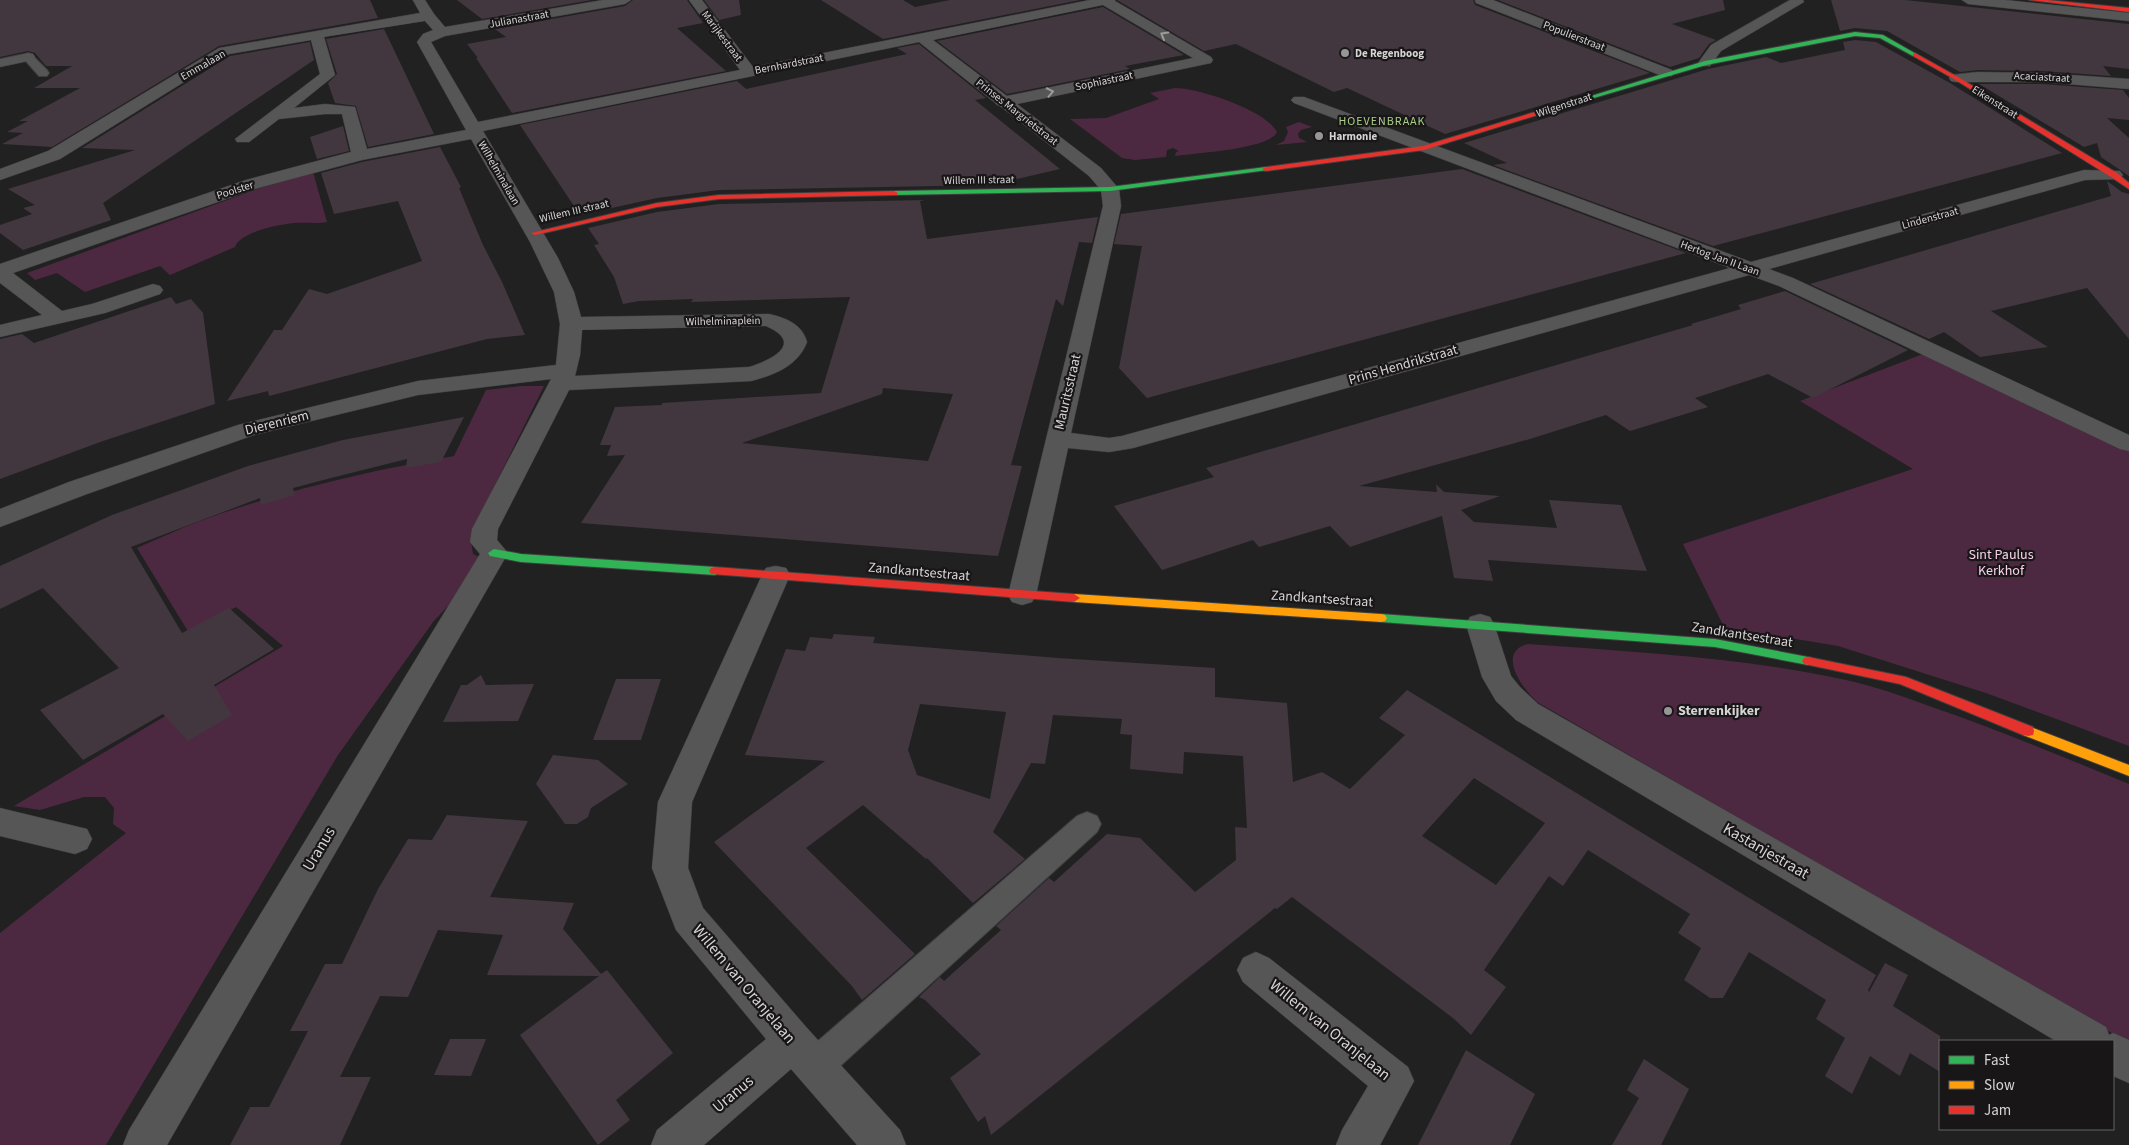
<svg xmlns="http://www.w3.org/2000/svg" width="2129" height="1145" viewBox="0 0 2129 1145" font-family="'Source Sans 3',sans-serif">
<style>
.green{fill:#4d2941}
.building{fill:#42373f;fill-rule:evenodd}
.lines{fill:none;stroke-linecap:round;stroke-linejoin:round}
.lane-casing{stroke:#3f3e3f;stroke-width:2}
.street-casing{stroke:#3f3e3f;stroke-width:1}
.fast-casing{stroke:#3f3e3f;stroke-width:2}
.slow-casing{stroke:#3f3e3f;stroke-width:2}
.jam-casing{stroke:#3f3e3f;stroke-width:2}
.lane{fill:#575657;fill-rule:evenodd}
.street{fill:#575657;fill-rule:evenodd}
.fast{fill:#30b455;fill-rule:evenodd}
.slow{fill:#ff9f0a;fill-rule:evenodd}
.jam{fill:#e5322d;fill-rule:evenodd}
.oneway{stroke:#9d9b9c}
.poi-dot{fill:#979596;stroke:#191618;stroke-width:2}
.labels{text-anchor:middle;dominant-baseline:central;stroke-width:4.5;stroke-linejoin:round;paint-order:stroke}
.far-street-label{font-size:11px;fill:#d6d4d5;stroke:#191618}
.far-poi-label{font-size:11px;font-weight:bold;fill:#d6d4d5;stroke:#191618;text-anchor:start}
.far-neighbourhood-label{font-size:12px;letter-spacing:1px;fill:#aace89;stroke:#191618}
.street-label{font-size:14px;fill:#d6d4d5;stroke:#191618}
.park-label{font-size:14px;fill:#f8d1e9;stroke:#191618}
.poi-label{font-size:14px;font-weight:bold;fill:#d6d4d5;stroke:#191618;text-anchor:start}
.near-street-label{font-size:16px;fill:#d6d4d5;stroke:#191618}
</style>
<rect width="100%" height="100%" fill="#212121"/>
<g class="green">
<path d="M 1175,88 C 1198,88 1266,110 1277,132 C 1270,149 1195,153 1175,156 L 1176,152 L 1179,151 L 1173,148 L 1167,150 L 1166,157 L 1135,160 L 1122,158 L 1070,119 L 1106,118 L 1159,99 L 1150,93 Z"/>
<polygon points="1299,122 1312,127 1301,130 1298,134 1299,138 1307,142 1276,145 1284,141 1288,132 1286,127"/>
<path d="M 313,172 L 327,222 C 316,224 306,222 295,223 C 280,224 240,232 235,247 L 170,275 L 160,266 L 85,292 L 57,273 L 35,280 L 27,273 L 263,187 Z"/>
<polygon points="1923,354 2129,447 2129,746 1986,693 1838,646 1724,627 1683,544 1913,469 1800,401"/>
<path d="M 522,386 L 544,386 L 476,523 L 471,541 L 473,554 L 481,558 L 470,582 L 433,622 L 338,755 L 106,1145 L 0,1145 L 0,933 L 126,833 L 113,824 L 114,808 L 105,797 L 84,797 L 40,810 L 14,806 L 283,646 L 236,607 L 189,633 L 137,548 C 158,539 179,529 200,521 C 282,491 368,471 454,456 L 486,390 Z"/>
<path d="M 1528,644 C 1634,652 1741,657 1846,680 C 1874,686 1902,696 1929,706 C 1997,729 2063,757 2129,784 L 2129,1043 L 1537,702 C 1522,688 1496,652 1528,644 Z"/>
</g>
<g class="building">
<polygon points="0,0 370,0 378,18 219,46 52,147 2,144 23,133 7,132 28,121 19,121 80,88 34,88 72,66 46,66 35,53 28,51 0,57"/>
<polygon points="457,0 592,0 482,19"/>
<polygon points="633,0 687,0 703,23 677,28 726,71 512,113 476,58 478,58 467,44 506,37 495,29 625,6"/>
<polygon points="704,0 739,0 741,15 719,20"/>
<polygon points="821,0 903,0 915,7 950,0 1080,0 883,39"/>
<polygon points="1117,0 1473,0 1475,5 1650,73 1445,134 1347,88 1334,92 1236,44 1204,51"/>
<polygon points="1498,0 1723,0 1725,10 1672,24 1716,40 1709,44 1699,58 1670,67"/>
<polygon points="1831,0 1905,0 2129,24 2129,69 2103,66 2111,76 2042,71 1978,70 1960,72 1887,31 1855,28 1840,31"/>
<polygon points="1103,7 1184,55 1125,66 1130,69 1007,94 937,41"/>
<polygon points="384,29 434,134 368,147 356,106 335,103 328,83 337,74 326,39"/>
<polygon points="1855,40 1876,42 1950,83 2062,153 1713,246 1493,165 1507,163 1464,143 1708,69 1766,57 1781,63 1845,50 1843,42"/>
<polygon points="310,42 314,60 103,203 111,220 23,250 0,233 0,225 32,214 23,208 35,205 8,189 135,150 82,148 230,56"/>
<polygon points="919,44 986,98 975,100 1060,169 991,185 719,190 657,198 580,215 520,125 737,81 746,89 907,54 897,48"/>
<polygon points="1979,84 2042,84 2123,90 2129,98 2129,120 2107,118 2129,138 2129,176 2101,157 2097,143 2084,147"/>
<polygon points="343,126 349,151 317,159 310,137"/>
<polygon points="440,147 461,187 459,188 483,245 502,282 525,335 487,339 269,396 268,391 227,401 274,330 282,330 309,289 327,294 422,261 398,201 334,214 321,173 362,162"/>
<polygon points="1462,169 1686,253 1147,398 1119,368 1142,246 1114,244 1121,214"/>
<polygon points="2107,181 2122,192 2129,194 2129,339 2087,288 1991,311 2048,347 1980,357 1944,332 1929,339 1810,284 2111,196"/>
<path d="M 925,200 L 920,201 L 927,239 L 1098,217 L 1092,243 L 1079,242 L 1063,306 L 1056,299 L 1011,465 L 1022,466 L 998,556 L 581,523 L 625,455 L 607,456 L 611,445 L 600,445 L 615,407 L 662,405 L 662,403 L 821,393 L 850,297 L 691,302 L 693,299 L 639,301 L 623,304 L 614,277 L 594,245 L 599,244 L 588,228 L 657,212 L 719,204 ZM 883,388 L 953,394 L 928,461 L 742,443 L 882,394 Z"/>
<polygon points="1785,291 1908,350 1813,398 1768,374 1695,398 1708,407 1630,431 1606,415 1530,439 1359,486 1437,492 1436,484 1444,492 1500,496 1461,510 1474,522 1557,528 1549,500 1621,505 1647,571 1488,560 1493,581 1454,578 1442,516 1350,547 1330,526 1259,547 1253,540 1162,570 1114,506 1214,477 1206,468 1693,325 1691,324 1741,309 1738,305"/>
<polygon points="171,297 176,304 191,299 203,313 215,404 103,441 0,479 0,339 22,334 34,343"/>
<polygon points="464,417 441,462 406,468 407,459 331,478 293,488 295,495 261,505 260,498 131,547 182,633 229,608 274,649 214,685 232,715 188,741 163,714 83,760 40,710 119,668 43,588 0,609 0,566 112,515 248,466 343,440"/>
<path d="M 834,634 L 875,637 L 873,643 L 1058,658 L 1215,668 L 1215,697 L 1287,703 L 1293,782 L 1322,772 L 1350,789 L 1405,735 L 1379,718 L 1407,690 L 1876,975 L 1868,990 L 1869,992 L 1885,963 L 1908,975 L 1893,1006 L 1940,1036 L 1940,1072 L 1910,1053 L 1900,1076 L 1870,1056 L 1852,1094 L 1825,1076 L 1845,1038 L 1816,1019 L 1826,1000 L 1749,952 L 1723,998 L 1710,998 L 1684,980 L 1701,948 L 1678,933 L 1690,914 L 1588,850 L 1563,886 L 1549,876 L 1484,970 L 1506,987 L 1471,1035 L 1453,1018 L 1292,897 L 1277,909 L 1275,908 L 991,1135 L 985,1116 L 978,1122 L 950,1078 L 981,1054 L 925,1000 L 919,997 L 940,977 L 944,981 L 1001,930 L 996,926 L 1049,878 L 1054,882 L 1107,834 L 1140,838 L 1195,892 L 1236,860 L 1235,827 L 1247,828 L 1243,756 L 1184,752 L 1183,774 L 1130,769 L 1132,735 L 1120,734 L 1122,719 L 1053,715 L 1045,764 L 1031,763 L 993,832 L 1025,859 L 973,903 L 927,858 L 926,859 L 863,805 L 806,848 L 915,954 L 862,1000 L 852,986 L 714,842 L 825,761 L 745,755 L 786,649 L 805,651 L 810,637 L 832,639 ZM 920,704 L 1006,712 L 990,799 L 917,775 L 908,750 ZM 1474,778 L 1545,823 L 1496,885 L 1422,836 Z"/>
<polygon points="481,675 486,685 534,684 518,721 443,722 461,685 467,685"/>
<polygon points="616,679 661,679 641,740 593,740"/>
<polygon points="553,755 598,760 628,784 591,808 588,817 577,824 565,824 536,784"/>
<polygon points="447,815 528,821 490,897 574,903 563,929 601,974 607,970 673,1053 616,1100 630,1120 598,1145 520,1035 599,976 487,975 503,935 438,930 408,997 380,996 340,1077 371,1077 340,1145 230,1145 250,1107 269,1107 308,1031 290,1031 325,964 342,964 378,889 408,839 432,840"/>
<polygon points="450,1039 486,1039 471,1076 434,1075"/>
<polygon points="1466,1050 1535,1094 1510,1145 1418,1145"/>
<polygon points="1644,1059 1689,1089 1661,1145 1612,1145 1639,1098 1627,1090"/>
</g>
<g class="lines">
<g class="lane-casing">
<g id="lane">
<polygon points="28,53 32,55 47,70 49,73 47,76 39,76 24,59 22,57"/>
<polygon points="1087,812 1097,816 1101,824 1097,832 827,1078 815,1082 803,1078 799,1066 803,1054 1077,816"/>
</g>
</g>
<g class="street-casing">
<g id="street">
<path d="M 413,0 L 425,0 L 434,14 L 445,27 L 603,0 L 631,0 L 625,4 L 445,36 L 431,42 L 478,122 L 740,70 L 689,0 L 702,0 L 753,67 L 1090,0 L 1115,0 L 1115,1 L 1211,57 L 1213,60 L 1211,63 L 1206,64 L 1017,104 L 1101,168 L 1119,189 L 1121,206 L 1071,433 L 1109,438 L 1122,436 L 1730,268 L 1294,103 L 1291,100 L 1294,97 L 1304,97 L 1751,262 L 2084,170 L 2120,171 L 2123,175 L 2120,179 L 2085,180 L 1769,269 L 1793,278 L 2129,435 L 2129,451 L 2120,449 L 1779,286 L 1749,275 L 1133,448 L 1109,452 L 1068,448 L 1036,595 L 1032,602 L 1022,605 L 1012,602 L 1008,595 L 1103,206 L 1101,190 L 1089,176 L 1000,106 L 997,105 L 994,102 L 919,42 L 483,131 L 558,258 L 574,292 L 581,317 L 769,314 C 786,318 802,324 807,342 C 798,366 774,375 751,381 L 569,390 L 498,529 L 497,540 L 508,553 L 167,1145 L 123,1145 L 129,1130 L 480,554 L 470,542 L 472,529 L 551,379 L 418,395 L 254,435 L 87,494 L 0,527 L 0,509 L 69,482 L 238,425 L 418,381 L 556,365 L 560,324 L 554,292 L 530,242 L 471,139 L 362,160 L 258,188 L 13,273 L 62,311 L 92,304 L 153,284 L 160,286 L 163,290 L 160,294 L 105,313 L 0,337 L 0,325 L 42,315 L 0,283 L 0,264 L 246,180 L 351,152 L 342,114 L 325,114 L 279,119 L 249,142 L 237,142 L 235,139 L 320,74 L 311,40 L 229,54 L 60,159 L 0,180 L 0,169 L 48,151 L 219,48 L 420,13 ZM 1103,5 L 1193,58 L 1007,96 L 933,40 ZM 425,21 L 433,30 L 423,34 L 417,42 L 466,130 L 367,149 L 355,107 L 325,104 L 294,108 L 335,75 L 324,37 ZM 766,326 C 805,343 772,360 749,367 L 575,376 L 580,355 L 582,330 Z"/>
<polygon points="1475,0 1493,0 1672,70 1674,73 1672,76 1662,76 1476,3"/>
<polygon points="1790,0 1803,0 1804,2 1721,51 1710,66 1700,66 1698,63 1711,45"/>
<polygon points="1962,0 2005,0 2129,13 2129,21 1968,4"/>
<polygon points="28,53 33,54 35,57 33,60 0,67 0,59"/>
<polygon points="1978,72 2042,73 2129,79 2129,89 2042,82 1956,82 1951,81 1949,78 1951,75"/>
<polygon points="776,566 786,568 790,575 692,802 688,868 703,908 807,1028 900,1130 906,1145 857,1145 791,1069 704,1145 651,1145 657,1130 766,1039 676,930 652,868 658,802 762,575 766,568"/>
<polygon points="1480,614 1490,617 1494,624 1511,676 1520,687 1538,704 2106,1027 2109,1035 2113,1033 2129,1040 2129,1083 2113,1076 2113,1041 2056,1041 1516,720 1496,701 1482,677 1466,624 1470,617"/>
<polygon points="0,808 87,829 92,839 87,849 75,854 0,836"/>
<polygon points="1256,952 1269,958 1408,1067 1414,1081 1380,1145 1336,1145 1342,1130 1368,1086 1243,982 1237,970 1243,958"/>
</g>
</g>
<g class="fast-casing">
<g id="fast">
<polygon points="1855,32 1883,35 1918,55 1913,56 1880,38 1855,36 1706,65 1570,105 1565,104 1705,61"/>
<polygon points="1266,167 1268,168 1268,170 1110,191 894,195 890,193 894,191 1110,187"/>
<polygon points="494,549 521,554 715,567 721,571 715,575 521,562 490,556 488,553"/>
<polygon points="1381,614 1715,639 1808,657 1812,658 1814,661 1812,664 1808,665 1715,647 1381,622 1377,621 1375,618 1377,615"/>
</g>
</g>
<g class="slow-casing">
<g id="slow">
<polygon points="1074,594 1381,614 1385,615 1387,618 1385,621 1381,622 1074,602 1068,598"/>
<polygon points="2028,726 2129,765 2129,776 2023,735 2022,731 2023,727"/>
</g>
</g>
<g class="jam-casing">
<g id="jam">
<polygon points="2029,0 2047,0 2129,8 2129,12"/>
<polygon points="1915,53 1958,77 2117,173 2129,183 2129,189 2111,177 1954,79 1913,56 1913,54"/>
<polygon points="1568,102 1571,104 1570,105 1424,150 1266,171 1262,169 1266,167 1423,146"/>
<polygon points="894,191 898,193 897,195 719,199 657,207 535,235 531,233 657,203 719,195"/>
<polygon points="715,567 1074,594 1080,598 1074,602 711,574 709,571 711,568"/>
<polygon points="1808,657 1906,677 2033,727 2034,731 2033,735 2028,736 2023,735 1900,684 1804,664 1802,661 1804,658"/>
</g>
</g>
<use href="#lane" class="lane"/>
<use href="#street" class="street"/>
<use href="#fast" class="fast"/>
<use href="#slow" class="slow"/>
<use href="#jam" class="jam"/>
</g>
<defs><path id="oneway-chevron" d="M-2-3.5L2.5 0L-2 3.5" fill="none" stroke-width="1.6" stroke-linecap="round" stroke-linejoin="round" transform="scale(1.25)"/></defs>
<g class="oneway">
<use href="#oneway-chevron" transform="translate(1164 35) rotate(-150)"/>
<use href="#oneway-chevron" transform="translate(1050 92) rotate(-12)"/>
</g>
<g class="poi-dot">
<circle cx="1345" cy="53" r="5"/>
<circle cx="1319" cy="136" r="5"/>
<circle cx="1668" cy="711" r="5"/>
</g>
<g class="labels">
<g class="far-street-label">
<text transform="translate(519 19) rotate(-10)">Julianastraat</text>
<text transform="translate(722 36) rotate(53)">Marijkestraat</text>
<text transform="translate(1574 36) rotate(21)">Populierstraat</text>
<text transform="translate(789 64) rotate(-11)">Bernhardstraat</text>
<text transform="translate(203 65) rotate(-30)">Emmalaan</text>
<text transform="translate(2042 77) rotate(3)">Acaciastraat</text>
<text transform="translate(1104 81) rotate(-12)">Sophiastraat</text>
<text transform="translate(1995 102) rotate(32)">Eikenstraat</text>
<text transform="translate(1564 105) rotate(-18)">Wilgenstraat</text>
<text transform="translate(1017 112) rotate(38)">Prinses Margrietstraat</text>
<text transform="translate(499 173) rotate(60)">Wilhelminalaan</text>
<text transform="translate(979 180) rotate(-1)">Willem III straat</text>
<text transform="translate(235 190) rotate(-18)">Poolster</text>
<text transform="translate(574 211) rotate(-13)">Willem III straat</text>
<text transform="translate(1930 218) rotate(-15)">Lindenstraat</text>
<text transform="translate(1720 258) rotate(20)">Hertog Jan II Laan</text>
<text transform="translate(723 321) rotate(-1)">Wilhelminaplein</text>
</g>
<g class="far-poi-label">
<text x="1355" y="53">De Regenboog</text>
<text x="1329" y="136">Harmonie</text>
</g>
<g class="far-neighbourhood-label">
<text x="1382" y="121">HOEVENBRAAK</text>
</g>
<g class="street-label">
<text transform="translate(1403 365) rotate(-16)">Prins Hendrikstraat</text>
<text transform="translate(1068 392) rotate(-77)">Mauritsstraat</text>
<text transform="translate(277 423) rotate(-14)">Dierenriem</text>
<text transform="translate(919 572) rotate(5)">Zandkantsestraat</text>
<text transform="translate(1322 599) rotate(4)">Zandkantsestraat</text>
<text transform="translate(1742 635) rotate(9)">Zandkantsestraat</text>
</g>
<g class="park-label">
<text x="2001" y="555">Sint Paulus<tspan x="2001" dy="16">Kerkhof</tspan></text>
</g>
<g class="poi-label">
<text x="1678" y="711">Sterrenkijker</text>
</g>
<g class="near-street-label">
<text transform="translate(319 849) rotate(-59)">Uranus</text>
<text transform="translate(1766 851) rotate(30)">Kastanjestraat</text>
<text transform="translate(744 984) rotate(50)">Willem van Oranjelaan</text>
<text transform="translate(1330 1030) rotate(39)">Willem van Oranjelaan</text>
<text transform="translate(733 1094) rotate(-40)">Uranus</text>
</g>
</g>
<rect x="1939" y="1040" width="175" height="90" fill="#191618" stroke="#656264"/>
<rect x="1949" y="1056" width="25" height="8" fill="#30b455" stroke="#656264"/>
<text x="1984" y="1065" font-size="15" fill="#d6d4d5">Fast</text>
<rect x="1949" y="1081" width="25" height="8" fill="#ff9f0a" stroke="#656264"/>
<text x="1984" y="1090" font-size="15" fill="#d6d4d5">Slow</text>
<rect x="1949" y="1106" width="25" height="8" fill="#e5322d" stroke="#656264"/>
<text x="1984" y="1115" font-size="15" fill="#d6d4d5">Jam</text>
</svg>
